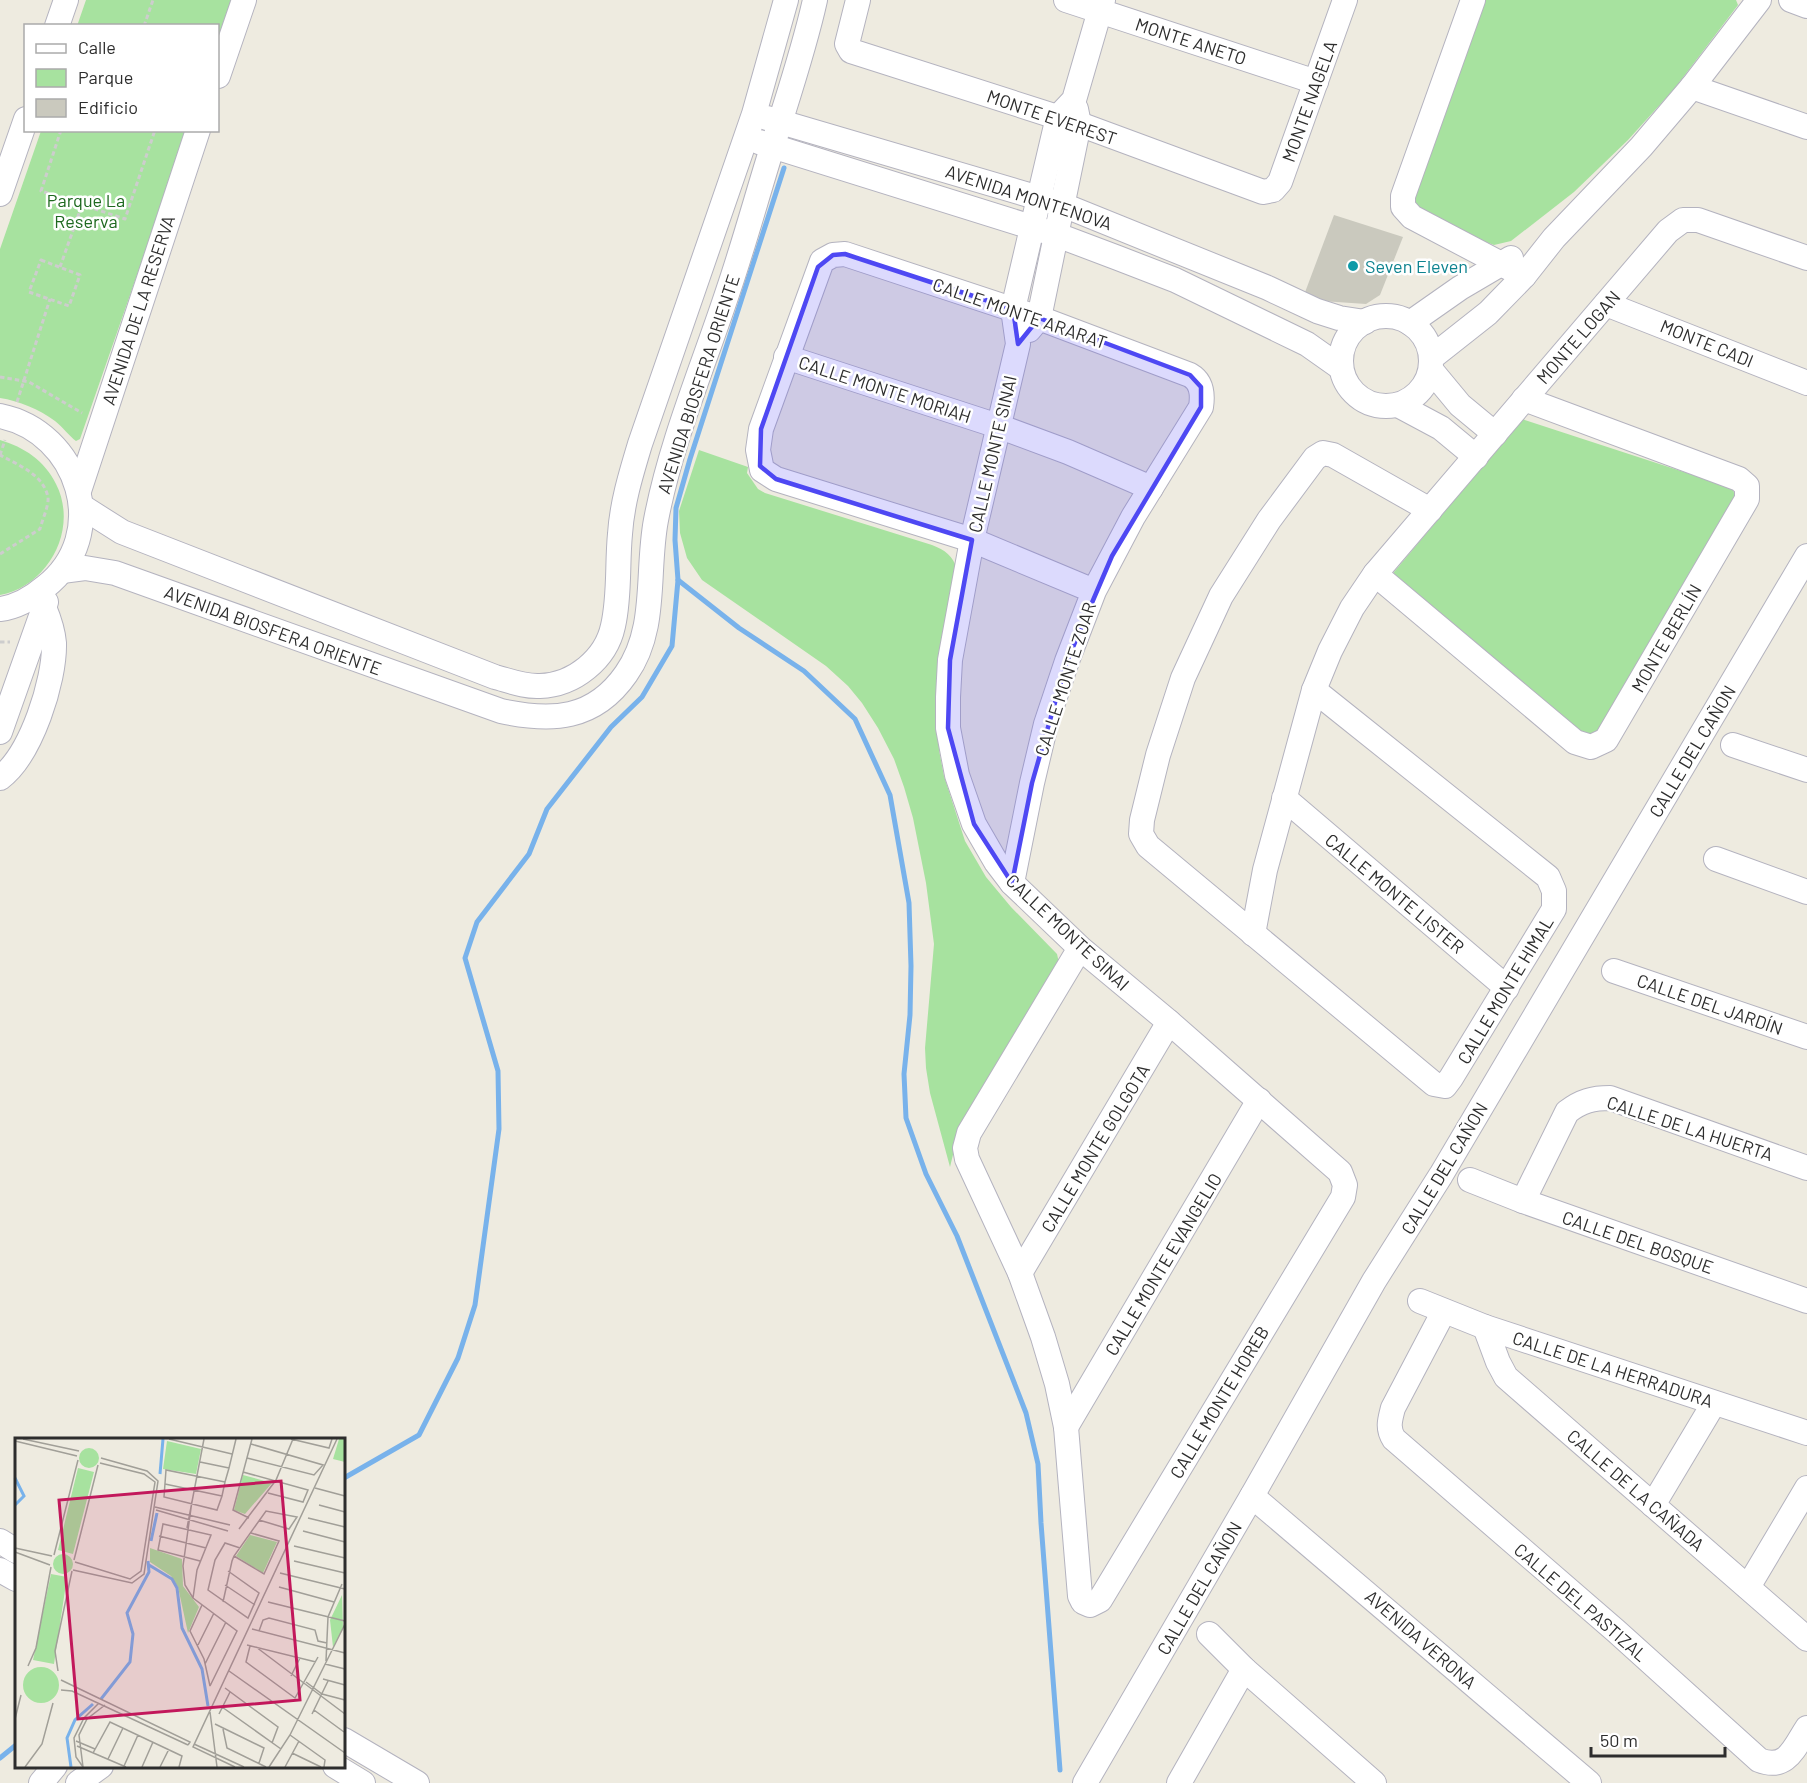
<svg xmlns="http://www.w3.org/2000/svg" width="1807" height="1783" viewBox="0 0 1807 1783" font-family="Barlow,sans-serif">
<style>
.green{fill:#a7e29f}
.lines{fill:none;stroke-linecap:round;stroke-linejoin:round}
.stream{stroke:#78b2eb;stroke-width:5}
.building{fill:#cac9be}
.minor-casing{stroke:#b4b3bf;stroke-width:26}
.path{stroke:#cdcdcd;stroke-width:3;stroke-dasharray:4.5 3;stroke-linecap:butt}
.minor{stroke:#fff;stroke-width:24}
.marked{fill:#4e48f3;fill-opacity:0.2;stroke:#4e48f3;stroke-width:4.5;stroke-linejoin:round}
.culture-dot{fill:#0f9aa8;stroke:#fff;stroke-width:2}
.labels{text-anchor:middle;dominant-baseline:central;stroke-width:5;stroke-linejoin:round;paint-order:stroke}
.street-label{font-size:18px;fill:#2d2d2d;stroke:#fff}
.park-label{font-size:18px;fill:#1e691f;stroke:#fff}
.culture-label{font-size:18px;fill:#0d838f;stroke:#fff;text-anchor:start}
.inset-river{fill:none;stroke:#78b2eb;stroke-width:3}
.inset-road{fill:none;stroke:#a19f98;stroke-width:1.5}
.view{fill:#c2185b;fill-opacity:0.15;stroke:#c2185b;stroke-width:3}
.inset-edge{fill:none;stroke:#2d2d2d;stroke-width:3}
</style>
<rect width="100%" height="100%" fill="#eeebe0"/>
<g class="green">
<polygon points="86,0 232,0 218,43 218,26 77,26"/>
<polygon points="1481,0 1736,0 1738,5 1675,88 1628,140 1574,192 1511,241 1494,245 1419,217 1411,199"/>
<path d="M 41,131 L 187,131 L 80,439 L 76,441 C 69,436 63,427 55,421 C 39,409 19,401 0,398 L 0,249 Z"/>
<polygon points="1522,419 1733,488 1736,503 1600,734 1583,736 1394,580 1394,572"/>
<path d="M 0,440 C 24,447 45,461 56,484 C 79,529 48,586 0,595 Z"/>
<path d="M 699,450 L 748,467 L 747,473 L 758,489 L 765,493 L 932,545 C 945,550 953,556 957,569 L 937,700 L 939,750 L 944,776 L 965,841 L 986,877 L 1011,907 L 1057,954 L 1059,963 L 959,1130 L 950,1167 L 930,1093 L 926,1068 L 925,1048 L 934,944 L 926,883 L 913,818 L 904,787 L 894,759 L 878,728 L 862,703 L 848,686 L 826,666 L 702,580 L 687,558 L 680,533 L 679,511 Z"/>
</g>
<g class="lines">
<g class="stream">
<polyline points="678,580 739,628 804,671 855,719 890,795 909,903 911,966 910,1015 904,1074 906,1118 926,1174 957,1236 1026,1413 1038,1464 1041,1523 1060,1770"/>
<polyline points="344,1478 419,1435 458,1358 475,1305 499,1129 498,1071 465,958 477,922 529,854 547,809 611,727 642,697 672,646 678,580 675,540 676,508 690,459 784,168"/>
<polyline points="0,1758 16,1745"/>
</g>
</g>
<polygon class="building" points="1334,215 1403,237 1380,295 1366,304 1322,301 1304,295"/>
<g class="lines">
<g class="minor-casing">
<g id="minor">
<polyline points="858,0 847,44 851,51 1079,124 1263,192 1273,190 1280,182 1345,0"/>
<polyline points="1066,0 1316,82"/>
<polyline points="1473,0 1403,196 1403,207 1412,217 1524,276"/>
<polyline points="1791,0 1807,6"/>
<polyline points="57,26 66,0"/>
<polyline points="218,76 244,0"/>
<polyline points="1692,87 1807,127"/>
<polyline points="767,118 1063,205 1268,288 1317,311 1339,318 1365,322"/>
<polyline points="759,142 1057,235 1118,258 1175,280 1307,344 1341,368"/>
<polyline points="0,194 26,119"/>
<polyline points="1606,304 1807,383"/>
<circle cx="1386" cy="361" r="45"/>
<polyline points="1410,323 1460,288 1511,258"/>
<polyline points="1029,330 1039,318 1079,124 1076,109"/>
<polyline points="786,357 998,426 1068,452 1151,488"/>
<polyline points="1431,358 1488,313 1524,276 1554,238 1641,147 1692,87 1759,0"/>
<polyline points="1431,370 1460,405 1495,434"/>
<polyline points="1398,405 1441,428 1476,457"/>
<path d="M 0,416 C 79,432 112,535 45,587 C 32,598 17,607 0,609"/>
<polyline points="79,491 198,130"/>
<path d="M 81,506 L 122,532 L 495,677 C 510,681 525,687 540,686 C 574,685 606,659 613,626 C 620,596 617,564 620,534 C 622,503 631,474 640,444 L 754,114 L 786,0"/>
<path d="M 62,571 L 85,568 L 115,573 L 501,711 C 552,722 594,720 626,674 C 658,629 646,572 656,520 C 671,441 703,367 728,291 C 744,244 757,196 772,148 C 787,99 804,50 815,0"/>
<polyline points="1375,574 1575,742 1591,747 1606,740 1747,499 1747,486 1739,479 1524,399"/>
<polyline points="1314,690 1548,877 1554,891 1554,909 1451,1078 1445,1086 1434,1084 1148,846 1141,834 1142,820 1158,755 1183,678 1221,596 1269,520 1315,458 1323,453 1333,455 1430,510"/>
<polyline points="0,732 46,602"/>
<polyline points="1733,745 1807,770"/>
<path d="M 0,778 C 31,755 55,681 54,643 C 53,630 49,619 44,607"/>
<polyline points="1284,798 1507,988"/>
<polyline points="1716,859 1807,892"/>
<path d="M 1012,883 L 1032,783 L 1046,724 L 1067,661 L 1094,591 L 1133,517 L 1201,407 C 1203,394 1202,382 1190,375 L 1039,318 L 845,254 L 833,255 L 822,261 L 761,429 L 758,450 L 762,470 L 776,479 L 972,540 L 1094,591"/>
<polyline points="1253,934 1265,870 1314,690 1330,651 1352,608 1375,574 1668,231 1683,220 1698,220 1807,258"/>
<polyline points="1080,948 969,1133 965,1148 967,1159 1020,1273 1043,1337 1057,1384 1066,1427 1080,1596 1083,1602 1090,1605 1100,1600 1343,1197 1345,1185 1340,1172 1169,1022 1080,948 1012,883 996,862 974,824 957,775 948,728 948,697 950,660 972,540 1018,344 1013,309 1058,117 1074,100 1103,0"/>
<polyline points="1614,971 1807,1037"/>
<polyline points="1470,1180 1523,1201 1807,1301"/>
<path d="M 1523,1201 L 1567,1112 C 1581,1101 1593,1098 1610,1098 L 1807,1168"/>
<polyline points="1020,1273 1169,1022"/>
<polyline points="1420,1301 1485,1327 1807,1433"/>
<path d="M 1444,1311 L 1393,1408 C 1390,1420 1387,1428 1394,1439 L 1616,1631 L 1759,1760 C 1787,1771 1794,1748 1807,1728"/>
<polyline points="1485,1327 1498,1362 1506,1377 1807,1639"/>
<polyline points="1066,1427 1259,1100"/>
<polyline points="1252,1496 1589,1783"/>
<polyline points="1653,1505 1714,1403"/>
<polyline points="0,1541 16,1551"/>
<polyline points="0,1570 16,1579"/>
<polyline points="1748,1587 1807,1488"/>
<polyline points="1209,1634 1244,1669 1374,1783"/>
<polyline points="344,1740 417,1783"/>
<polyline points="335,1766 363,1783"/>
<polyline points="41,1783 55,1766"/>
<polyline points="78,1783 101,1766"/>
<polyline points="1085,1783 1252,1496 1374,1281 1441,1175 1807,556"/>
<polyline points="1179,1783 1244,1669"/>
</g>
</g>
<g class="path">
<polyline points="144,26 153,0"/>
<polyline points="61,130 41,191 125,219 155,130"/>
<polygon points="41,260 80,275 69,306 29,292"/>
<polyline points="60,267 82,205"/>
<polyline points="0,377 29,382 82,413"/>
<polyline points="17,402 50,299"/>
<polyline points="0,455 5,440"/>
<path d="M 0,554 L 40,529 C 42,520 49,506 48,497 C 43,474 18,465 0,455"/>
<polyline points="0,642 10,642"/>
</g>
<use href="#minor" class="minor"/>
</g>
<path class="marked" d="M 845,254 L 1013,309 L 1018,344 L 1039,318 L 1190,375 L 1201,387 L 1201,407 L 1112,556 L 1067,661 L 1032,783 L 1012,883 L 974,824 L 948,728 L 950,660 L 972,540 L 776,479 L 760,466 L 761,429 L 818,267 L 833,255 Z"/>
<circle class="culture-dot" cx="1353" cy="266" r="6"/>
<g class="labels">
<g class="street-label">
<text transform="translate(1191 41) rotate(18)">MONTE ANETO</text>
<text transform="translate(1309 101) rotate(-70)">MONTE NAGELA</text>
<text transform="translate(1052 117) rotate(19)">MONTE EVEREST</text>
<text transform="translate(1029 197) rotate(18)">AVENIDA MONTENOVA</text>
<text transform="translate(138 310) rotate(-72)">AVENIDA DE LA RESERVA</text>
<text transform="translate(1020 313) rotate(19)">CALLE MONTE ARARAT</text>
<text transform="translate(1578 337) rotate(-49)">MONTE LOGAN</text>
<text transform="translate(1707 343) rotate(22)">MONTE CADI</text>
<text transform="translate(698 384) rotate(-72)">AVENIDA BIOSFERA ORIENTE</text>
<text transform="translate(885 389) rotate(18)">CALLE MONTE MORIAH</text>
<text transform="translate(992 454) rotate(-77)">CALLE MONTE SINAI</text>
<text transform="translate(273 630) rotate(20)">AVENIDA BIOSFERA ORIENTE</text>
<text transform="translate(1666 638) rotate(-60)">MONTE BERLÍN</text>
<text transform="translate(1065 679) rotate(-72)">CALLE MONTE ZOAR</text>
<text transform="translate(1692 751) rotate(-59)">CALLE DEL CAÑON</text>
<text transform="translate(1395 893) rotate(40)">CALLE MONTE LISTER</text>
<text transform="translate(1068 932) rotate(43)">CALLE MONTE SINAI</text>
<text transform="translate(1505 990) rotate(-59)">CALLE MONTE HIMAL</text>
<text transform="translate(1710 1004) rotate(19)">CALLE DEL JARDÍN</text>
<text transform="translate(1690 1128) rotate(18)">CALLE DE LA HUERTA</text>
<text transform="translate(1095 1148) rotate(-59)">CALLE MONTE GOLGOTA</text>
<text transform="translate(1444 1168) rotate(-59)">CALLE DEL CAÑON</text>
<text transform="translate(1638 1242) rotate(19)">CALLE DEL BOSQUE</text>
<text transform="translate(1163 1264) rotate(-59)">CALLE MONTE EVANGELIO</text>
<text transform="translate(1613 1369) rotate(18)">CALLE DE LA HERRADURA</text>
<text transform="translate(1219 1402) rotate(-59)">CALLE MONTE HOREB</text>
<text transform="translate(1636 1490) rotate(41)">CALLE DE LA CAÑADA</text>
<text transform="translate(1199 1588) rotate(-60)">CALLE DEL CAÑON</text>
<text transform="translate(1581 1602) rotate(41)">CALLE DEL PASTIZAL</text>
<text transform="translate(1421 1639) rotate(41)">AVENIDA VERONA</text>
</g>
<g class="park-label">
<text x="86" y="200">Parque La<tspan x="86" dy="21">Reserva</tspan></text>
</g>
<g class="culture-label">
<text x="1365" y="266">Seven Eleven</text>
</g>
</g>
<g transform="translate(15 1438)">
<rect width="330" height="330" fill="#eeebe0"/>
<path d="M 324,1 L 330,1 L 330,24 L 318,21 ZM 152,3 L 186,11 L 181,36 L 148,31 ZM64 20a10 10 0 1 1 20 0a10 10 0 1 1-20 0ZM 63,30 L 79,34 L 58,116 L 43,112 ZM 228,37 L 257,45 L 230,76 L 219,72 ZM 235,97 L 262,104 L 248,135 L 221,118 ZM 135,110 L 167,121 L 168,148 L 184,169 L 173,195 L 163,149 L 156,138 L 135,124 ZM38 126a10 10 0 1 1 20 0a10 10 0 1 1-20 0ZM 36,136 L 52,139 L 39,226 L 18,222 ZM 327,157 L 328,191 L 318,209 L 315,182 ZM8 247a18 18 0 1 1 36 0a18 18 0 1 1-36 0Z" fill="#a7e29f"/>
<path class="inset-river" d="M 145,36 L 148,1M 0,40 L 9,58 L 0,67M 136,103 L 142,75M 134,127 L 157,141 L 162,150 L 167,190 L 187,231 L 193,268M 86,261 L 115,224 L 118,196 L 112,175 L 134,134 L 133,123M 56,329 L 52,300 L 60,282 L 78,266"/>
<path class="inset-road" d="M 8,1 L 64,13M 154,1 L 217,16M 276,1 L 314,10 L 317,1M 0,3 L 62,18M 232,20 L 299,37 L 308,27 L 236,6M 185,24 L 214,30M 228,34 L 293,52 L 288,64 L 253,55M 210,44 L 151,32 L 149,59 L 202,72 L 207,58 L 210,44 L 214,30 L 221,1M 150,46 L 207,58M 300,50 L 330,58M 177,63 L 168,128 L 170,147 L 178,160 L 222,193 L 195,248M 304,67 L 330,74M 140,69 L 215,87M 141,72 L 213,93M 234,80 L 218,72 L 237,1M 293,80 L 330,89M 172,90 L 189,1M 224,91 L 261,42 L 278,1M 288,93 L 330,104M 144,98 L 191,110M 279,108 L 330,120M 0,110 L 37,118M 0,114 L 35,127M 39,117 L 63,22M 219,118 L 249,136 L 264,103 L 236,95M 59,122 L 83,27M 279,123 L 330,135M 60,124 L 115,141 L 126,133 L 140,44 L 129,36 L 85,25M 330,124 L 330,166M 58,132 L 117,145 L 129,136 L 143,43 L 132,33 L 86,20M 213,133 L 244,155 L 233,180 L 193,152 L 200,122 L 210,105 L 225,110M 265,135 L 330,151M 210,147 L 240,167M 264,149 L 319,164M 178,160 L 182,132 L 196,97 L 148,86 L 143,112 L 185,123M 208,164 L 217,123 L 219,118 L 251,73 L 282,79 L 274,91 L 244,82M 253,164 L 330,183M 187,167 L 175,193 L 189,221 L 195,248M 237,191 L 330,215M 244,193 L 248,182 L 254,180 L 300,192 L 303,203 L 312,205M 183,207 L 199,175M 232,207 L 301,224M 235,208 L 231,224 L 280,260 L 303,219M 241,209 L 330,276M 311,223 L 313,179 L 327,146M 190,226 L 211,184M 310,226 L 330,231M 13,228 L 21,210 L 36,129M 43,233 L 40,213 L 57,133M 214,233 L 330,315M 276,238 L 285,220M 308,241 L 330,247M 46,242 L 175,304 L 173,307M 291,244 L 307,256 L 330,262M 210,250 L 263,289 L 257,305M 46,252 L 57,253 L 173,307M 207,269 L 266,311M 299,272 L 329,294M 195,274 L 202,329M 204,276 L 215,254M 297,276 L 313,243M 0,281 L 6,257M 200,286 L 249,310 L 244,325M 208,291 L 212,310 L 251,329M 275,297 L 310,322 L 309,329M 61,303 L 80,311M 179,306 L 229,329M 62,308 L 111,329M 78,315 L 95,284 L 167,318 L 164,329M 277,315 L 306,329M 93,321 L 108,290M 109,328 L 123,297M 10,329 L 27,306 L 38,265M 68,329 L 61,319 L 59,300 L 69,280 L 84,265M 68,329 L 64,297 L 72,281 L 90,267M 127,329 L 138,304M 145,329 L 154,311M 220,329 L 178,309 L 322,1M 254,329 L 275,297 L 330,186M 270,329 L 284,303"/>
<path class="view" d="M 266,43 L 285,262 L 63,281 L 44,62 Z"/>
<rect width="330" height="330" class="inset-edge"/>
</g>
<rect x="24" y="24" width="195" height="108" fill="#ffffff" stroke="#ababab" stroke-width="1.5"/>
<rect x="36" y="44" width="30" height="9" fill="#ffffff" stroke="#ababab" stroke-width="1.5"/>
<text x="78" y="54" font-size="18" fill="#2d2d2d">Calle</text>
<rect x="36" y="69" width="30" height="18" fill="#a7e29f" stroke="#ababab" stroke-width="1.5"/>
<text x="78" y="84" font-size="18" fill="#2d2d2d">Parque</text>
<rect x="36" y="99" width="30" height="18" fill="#cac9be" stroke="#ababab" stroke-width="1.5"/>
<text x="78" y="114" font-size="18" fill="#2d2d2d">Edificio</text>
<path d="M1591 1747v9h134v-9" fill="none" stroke="#2d2d2d" stroke-width="3"/>
<text x="1600" y="1747" font-size="18" fill="#2d2d2d" stroke="#ffffff" stroke-width="4.5" paint-order="stroke">50 m</text>
</svg>
